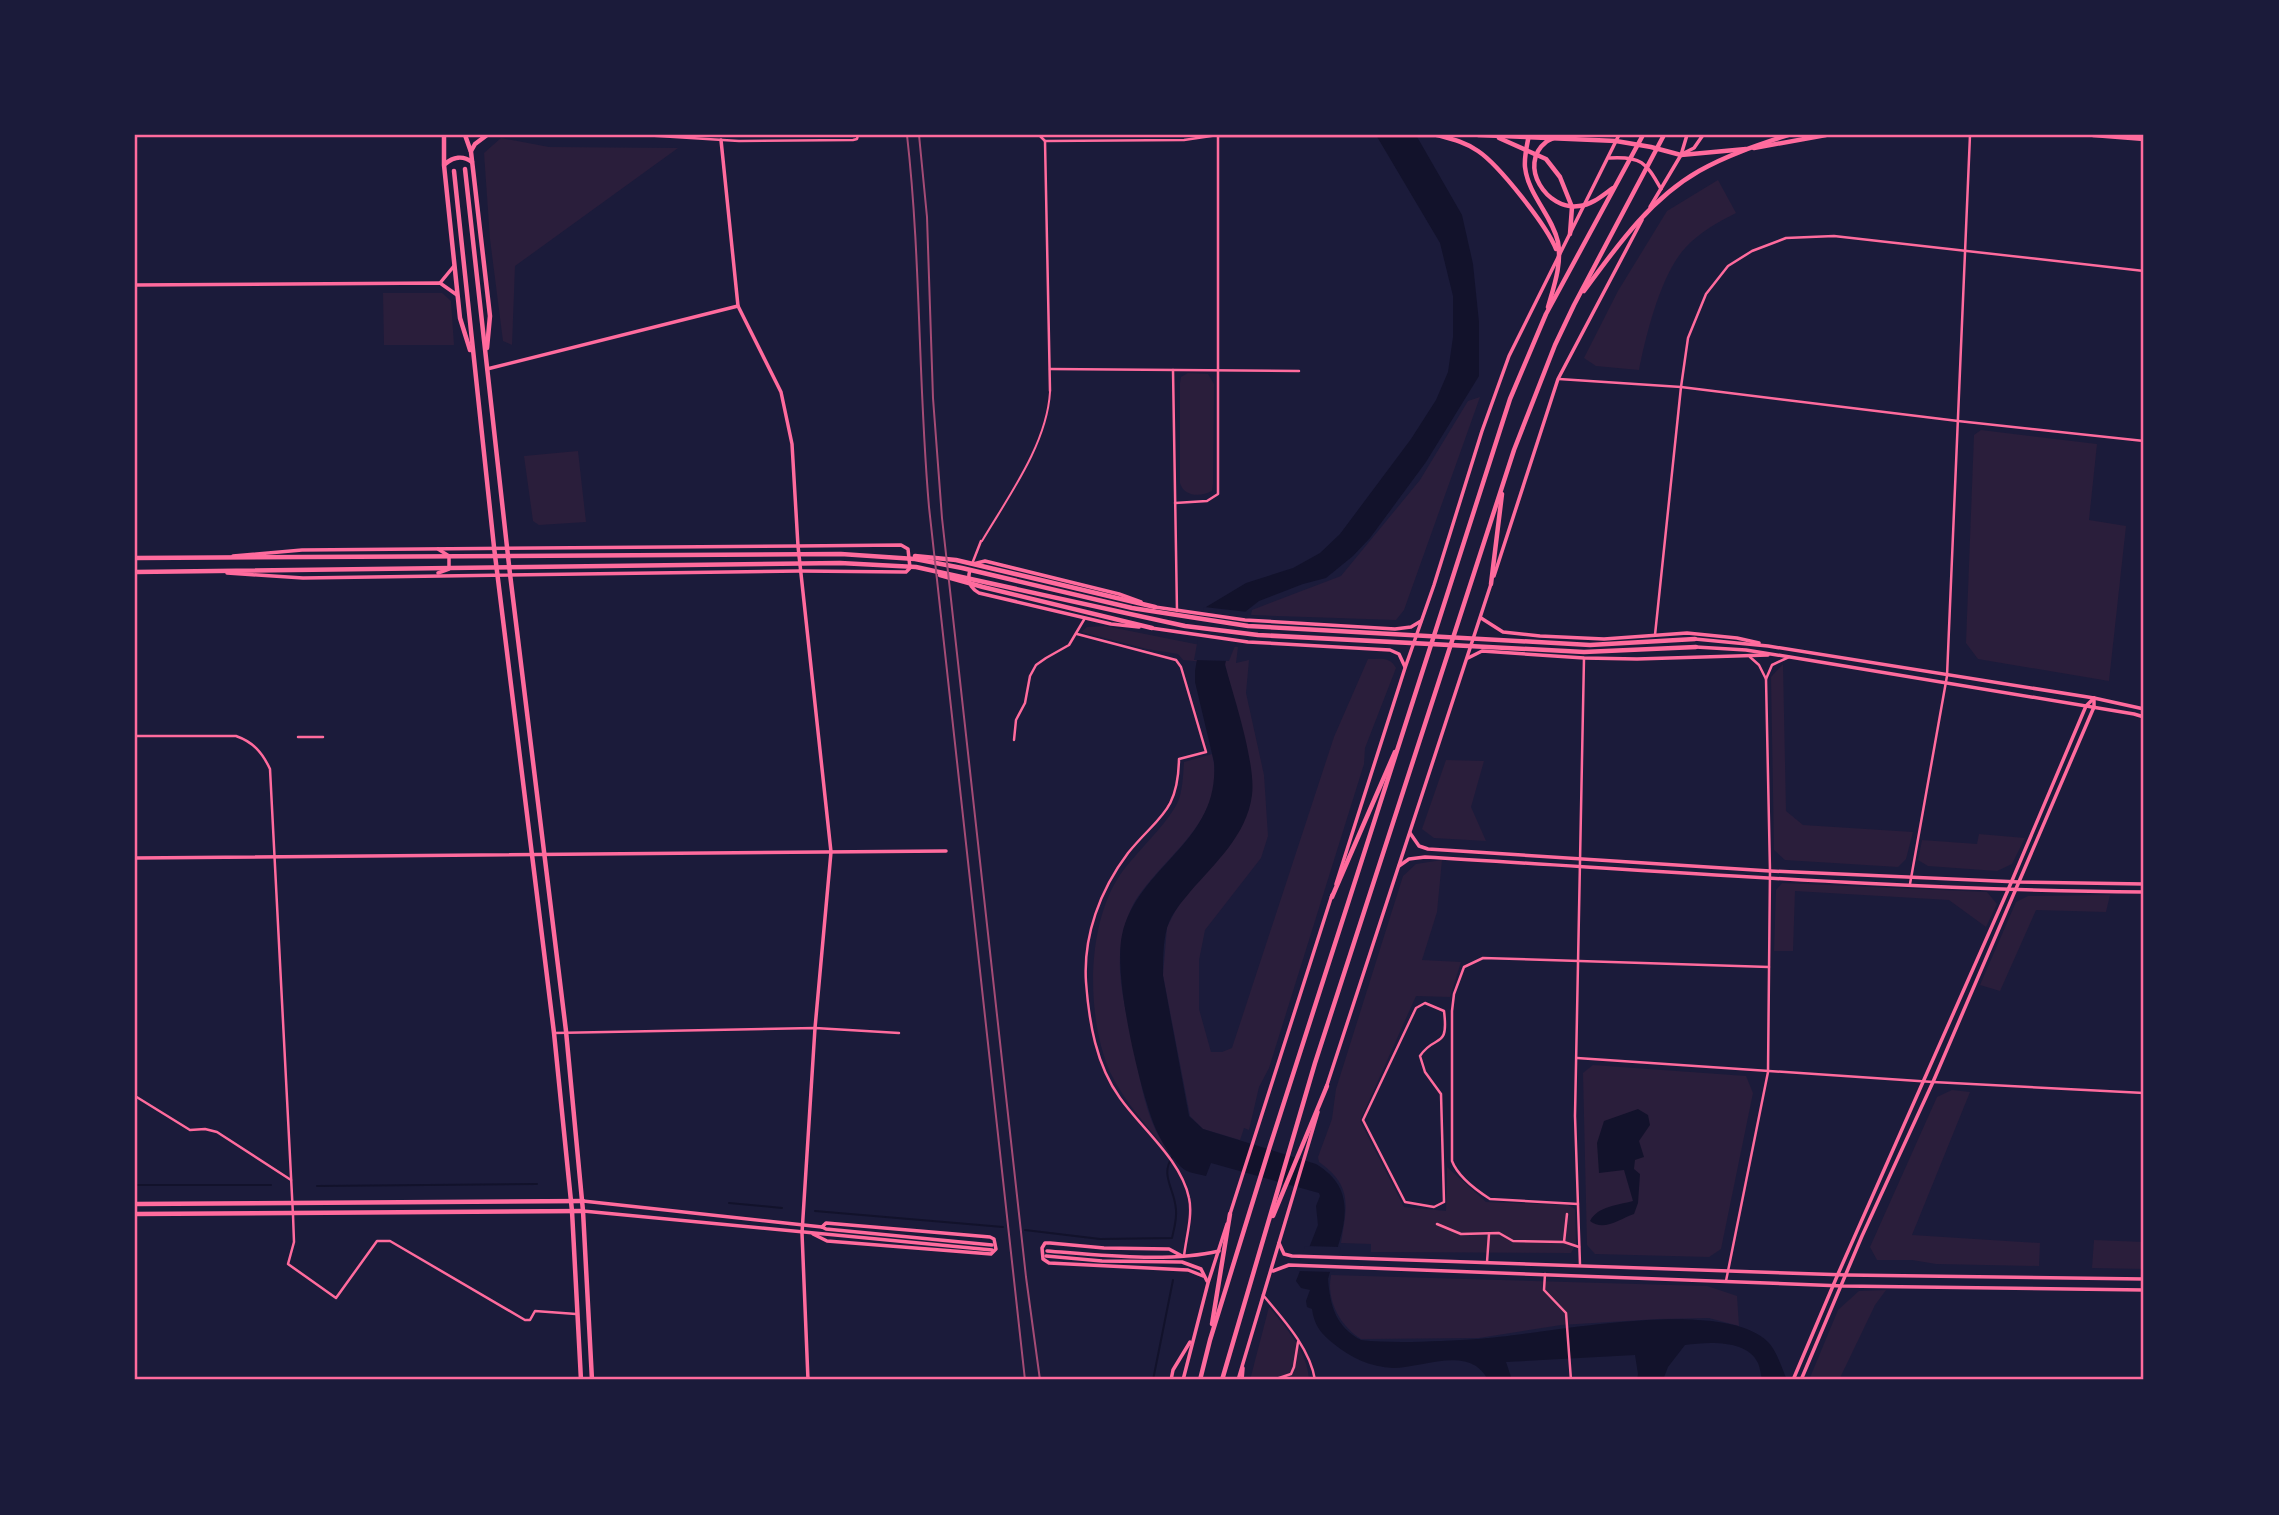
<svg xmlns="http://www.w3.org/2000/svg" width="2279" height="1515" viewBox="0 0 2279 1515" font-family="'Crimson Pro',serif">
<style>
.green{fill:#2a1e3b}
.water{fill:#12122b}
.pier{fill:#1b1b3a}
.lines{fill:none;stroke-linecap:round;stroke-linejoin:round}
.stream{stroke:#12122b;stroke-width:2}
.pedestrian{stroke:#ff6b9d;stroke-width:2}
.minor{stroke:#ff6b9d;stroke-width:2.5}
.tertiary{stroke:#ff6b9d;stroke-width:3.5}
.secondary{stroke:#ff6b9d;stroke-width:3.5}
.primary{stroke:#ff6b9d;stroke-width:4.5}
.trunk{stroke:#ff6b9d;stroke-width:4.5}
.rail{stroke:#a44b75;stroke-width:2}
.neatline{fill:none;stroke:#ff6b9d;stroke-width:2.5}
</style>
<rect width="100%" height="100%" fill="#1b1b3a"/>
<g class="green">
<polygon points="501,138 549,147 678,148 515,266 512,345 503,341 490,239 484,153"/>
<path d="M 1718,180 L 1736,213 C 1718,222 1700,232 1686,247 C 1661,273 1646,335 1639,370 L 1596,366 L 1584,358 L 1618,291 L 1667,211 Z"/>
<polygon points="383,293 442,293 451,301 454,345 384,345"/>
<path d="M 1188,373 L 1208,374 L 1214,384 L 1213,484 L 1212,491 C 1201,497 1184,497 1180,483 L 1180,383 L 1181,377 Z"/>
<polygon points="1480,397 1404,610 1396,620 1251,615 1252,610 1341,576 1420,480 1468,401"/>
<polygon points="1981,430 2097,444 2089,520 2126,526 2109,681 1978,659 1966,643 1974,435"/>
<polygon points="578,451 586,522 539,525 533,521 524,456"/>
<path d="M 1105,626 L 1195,644 L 1238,647 L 1236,663 L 1249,660 L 1246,693 L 1264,775 L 1268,836 L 1261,858 L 1205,930 L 1199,960 L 1199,1009 L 1211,1052 L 1222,1052 L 1232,1048 L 1334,737 L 1368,659 C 1379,659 1390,656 1396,668 L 1365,748 L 1364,764 L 1269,1068 L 1259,1087 L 1249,1130 L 1244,1128 L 1240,1140 L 1203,1129 L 1190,1116 L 1163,975 L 1167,927 L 1250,769 L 1225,664 L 1183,660 L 1178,654 L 1147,649 L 1081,632 L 1087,627 Z"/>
<polygon points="1783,664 1786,811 1803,825 1913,832 1906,859 1898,867 1785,860 1774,850 1771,677"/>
<path d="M 1212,754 C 1229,820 1163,855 1134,903 C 1123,923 1119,948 1120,970 C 1121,994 1128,1020 1133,1044 C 1139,1073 1143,1103 1156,1131 C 1160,1139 1165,1146 1170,1154 C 1149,1128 1124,1102 1110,1072 C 1086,1017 1086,925 1120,875 C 1135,853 1171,821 1179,799 C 1183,787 1183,774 1184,762 Z"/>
<polygon points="1446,760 1484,761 1471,807 1486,841 1434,838 1422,829"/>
<polygon points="1979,834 2025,838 2012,864 1997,871 1928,866 1918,860 1922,840 1977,844"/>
<path d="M 1442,860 L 1437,912 L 1422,960 L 1461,962 L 1450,997 L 1416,996 L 1360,1121 L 1404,1207 L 1446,1211 L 1447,1167 L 1486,1202 L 1568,1205 L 1575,1209 L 1576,1244 L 1571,1253 L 1371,1252 L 1371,1244 L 1341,1243 C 1347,1206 1353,1186 1319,1162 L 1318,1157 L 1332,1119 L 1336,1089 L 1403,876 L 1416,864 Z"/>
<polygon points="1782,883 1987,892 1997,904 1986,927 1949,900 1795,891 1793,951 1774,951 1776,890"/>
<polygon points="2110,895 2106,912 2036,910 2000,991 1980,985 2016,902 2028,896"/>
<polygon points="1593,1065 1746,1076 1753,1093 1721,1249 1709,1257 1595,1254 1587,1245 1583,1073"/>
<polygon points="1952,1090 1970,1092 1912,1235 2040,1243 2039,1266 1936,1264 1912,1260 1877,1260 1870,1247 1937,1097"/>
<polygon points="2094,1240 2144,1242 2144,1269 2092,1268"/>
<path d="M 1331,1275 L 1707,1286 L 1737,1296 L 1739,1326 L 1709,1318 L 1658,1319 L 1561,1325 L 1479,1338 L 1361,1339 C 1340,1326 1326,1300 1331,1275 Z"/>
<polygon points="1859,1291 1886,1290 1875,1305 1839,1380 1809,1380 1838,1310"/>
<path d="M 1269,1307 C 1286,1328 1308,1352 1309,1380 L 1250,1380 Z"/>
</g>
<g class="water">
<path d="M 1376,135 L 1416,135 L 1462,215 L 1473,264 L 1479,322 L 1479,376 L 1426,462 L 1370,538 L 1353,556 L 1326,578 L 1303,584 L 1259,601 L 1245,612 L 1228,651 L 1225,665 C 1234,697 1256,764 1252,795 C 1247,835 1215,863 1190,892 C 1181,903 1171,914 1167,928 C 1163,942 1163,960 1163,976 L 1189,1116 L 1203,1129 L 1316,1164 C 1364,1193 1340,1235 1328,1279 C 1330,1306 1336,1327 1361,1340 C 1394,1344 1444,1341 1478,1339 C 1543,1335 1720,1295 1768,1342 C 1777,1351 1782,1369 1787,1380 L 1762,1380 C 1761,1375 1760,1368 1758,1363 C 1747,1339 1707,1342 1685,1345 L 1668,1367 L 1663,1380 L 1637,1380 L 1638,1374 L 1635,1355 L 1506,1362 L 1512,1380 L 1488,1380 C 1470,1344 1423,1368 1393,1368 C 1371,1367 1351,1358 1334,1344 C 1321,1334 1314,1325 1312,1309 L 1307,1307 L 1306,1301 L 1310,1290 L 1301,1288 L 1296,1281 L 1318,1225 L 1316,1206 L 1320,1196 L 1319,1193 L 1211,1163 L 1206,1176 C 1198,1174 1187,1173 1181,1167 C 1170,1156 1161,1141 1155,1127 C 1139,1087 1113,976 1122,935 C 1138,865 1220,843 1214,762 L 1195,682 L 1195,671 L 1206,607 L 1246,583 L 1293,568 L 1320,553 L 1340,534 L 1411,439 L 1436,400 L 1448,372 L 1453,337 L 1453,296 L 1440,243 Z"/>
<path d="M 1638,1109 L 1648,1115 L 1650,1125 L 1639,1141 L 1644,1157 L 1635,1160 L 1634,1169 L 1640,1174 L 1638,1203 L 1634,1214 C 1619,1219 1604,1232 1590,1221 C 1598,1206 1618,1205 1633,1201 L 1624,1170 L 1599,1173 L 1597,1143 L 1604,1121 Z"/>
</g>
<g class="pier">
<polygon points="1204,607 1248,612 1229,661 1194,660"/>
<polygon points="1305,1246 1341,1247 1334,1272 1297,1271"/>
</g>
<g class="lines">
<g class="stream">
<polyline points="135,1185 271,1185"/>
<polyline points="317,1186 537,1184"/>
<polyline points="729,1203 782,1208"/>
<polyline points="815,1211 1003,1227"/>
<path d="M 1025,1230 L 1100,1239 L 1172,1238 C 1174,1229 1177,1219 1176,1210 C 1175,1189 1159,1175 1173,1156"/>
<polyline points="1153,1380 1173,1280"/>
</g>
<path class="pedestrian" d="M 982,541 C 1008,497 1047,444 1050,392"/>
<g class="minor">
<polyline points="642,135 739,141 853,140 857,139 858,135"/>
<polyline points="1039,135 1045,141 1184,140 1218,135 1218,494 1207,501 1175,503"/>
<polyline points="1045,141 1050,391"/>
<polyline points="1050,369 1299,371"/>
<polyline points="1173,370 1177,611"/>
<polyline points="1559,379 1681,387 1958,421 2144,441"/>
<polyline points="972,564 981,541"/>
<path d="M 1077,634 L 1176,660 L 1181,667 L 1206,752 L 1179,759 C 1178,813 1158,816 1128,853 C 1100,890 1083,936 1086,982 C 1089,1022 1096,1065 1120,1098 C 1142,1129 1181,1160 1189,1198 C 1193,1215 1186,1238 1184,1256"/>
<polyline points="1655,635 1681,387 1688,338 1706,294 1728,266 1752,251 1786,238 1834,236 2144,271"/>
<polyline points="1750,657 1759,665 1766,679"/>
<path d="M 135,736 L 236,736 C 253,742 262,752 270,769 L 293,1215 L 294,1242 L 288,1264 L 336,1298 L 377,1241 L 390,1241 L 525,1320 L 530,1320 L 535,1311 L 576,1314"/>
<polyline points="298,737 323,737"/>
<polyline points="1014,740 1016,720 1025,703 1030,676 1036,665 1046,658 1069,645 1085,618"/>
<polyline points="1910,884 1947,676 1970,135"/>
<path d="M 1425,1003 L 1444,1011 C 1449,1051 1435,1033 1420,1056 L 1425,1072 L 1441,1094 L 1444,1202 L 1434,1207 L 1405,1202 L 1363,1120 L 1416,1008 Z"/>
<polyline points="554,1033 815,1028 899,1033"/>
<polyline points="1577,1058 1933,1082 2144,1093"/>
<polyline points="135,1096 190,1130 205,1129 217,1132 291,1180"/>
<path d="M 1578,1204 L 1490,1199 C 1476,1190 1458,1177 1452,1161 L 1452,1011 L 1454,994 L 1464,967 L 1483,958 L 1769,967"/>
<polyline points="1437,1224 1461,1234 1499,1233 1513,1241 1564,1242 1579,1247"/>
<polyline points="1564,1242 1567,1214"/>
<polyline points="1487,1262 1489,1234"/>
<polyline points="1580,1265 1575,1116 1584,658"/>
<polyline points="1545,1274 1544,1290 1566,1313 1571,1380"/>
<polyline points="1726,1281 1768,1072 1770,871 1766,679 1772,665 1789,657"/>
<path d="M 1263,1295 C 1283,1319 1310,1348 1315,1380"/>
<polyline points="1273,1380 1291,1374 1294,1367 1298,1342"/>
</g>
<g class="tertiary">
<polyline points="721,140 738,306 781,392 792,444 798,546 831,852 815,1028 802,1233 808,1380"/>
<polyline points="440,283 454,266"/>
<polyline points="135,285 440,283 457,295"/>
<polyline points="487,369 738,306"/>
<polyline points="798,546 901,545 908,549 910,568 906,572 800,571"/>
<polyline points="973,564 985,561 1119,594 1141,602"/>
<path d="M 970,570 C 967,580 970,588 979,593 L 1111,624 L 1139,627"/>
<polyline points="1155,607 1245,620 1395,629 1411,627 1421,621"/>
<polyline points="1151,628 1248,642 1390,650 1399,654 1405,667"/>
<polyline points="1410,833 1419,846 1428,849 1770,871 2019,882 2144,884"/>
<polyline points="135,858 946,851"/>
<path d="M 1399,866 L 1409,859 L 1425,857 C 1664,871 1904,890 2144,892"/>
<polyline points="813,1234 827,1241 991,1254 996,1249 994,1239 990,1237 826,1223 822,1227"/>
<polyline points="1182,1256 1169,1249 1104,1248 1050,1243 1045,1243 1042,1248 1043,1259 1049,1263 1188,1270 1203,1276"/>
<polyline points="1793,1380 1838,1274 2008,890 2086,706 2094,698"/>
<polyline points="1801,1380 1862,1236 1933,1082 2094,707 2094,698"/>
</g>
<g class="secondary">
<polyline points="1682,154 1694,148 1703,135"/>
<path d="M 1609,158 C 1641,156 1646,162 1661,189"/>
<polyline points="1650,207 1681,155 1687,135"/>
<polyline points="438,549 449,556 449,569 438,573"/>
<polyline points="233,556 302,550 798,546"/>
<polyline points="227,573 303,578 800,571"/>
<polyline points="1494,576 1558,379 1642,220"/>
<polyline points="1481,618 1503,632 1540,636 1604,639 1687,633 1737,638 1759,643"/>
<polyline points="1695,639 1768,646 2094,698 2144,709"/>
<polyline points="1696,647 1746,650 1790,657 2134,714 2144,717"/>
<polyline points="1468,658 1482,651 1584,658 1637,659 1768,655"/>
<polyline points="1336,884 1405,668 1434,585 1482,431 1509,356 1619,135"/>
<polyline points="1326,1088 1491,584"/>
<polyline points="583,1201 822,1227 826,1229 992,1245"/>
<polyline points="583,1211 992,1250"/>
<polyline points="1230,1214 1332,895"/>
<polyline points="1279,1243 1284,1254 1292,1256 1847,1275 2144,1279"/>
<path d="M 1047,1251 C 1099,1255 1168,1263 1219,1251"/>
<polyline points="1046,1256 1102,1261 1182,1262 1201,1269 1207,1281"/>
<polyline points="1273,1271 1289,1265 1843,1286 2144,1290"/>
<polyline points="1171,1380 1173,1370 1190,1342"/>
<polyline points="1183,1380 1208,1283 1227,1224"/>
<polyline points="1238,1380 1318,1112"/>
<polyline points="1242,1380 1243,1368"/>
</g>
<g class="primary">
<polyline points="444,135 444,165 460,318 470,350"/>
<polyline points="465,135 471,152 490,316 487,348"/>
<polyline points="1218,135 1441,135"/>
<polyline points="1478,135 1616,141 1651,147 1681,155 1746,149"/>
<polyline points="2093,135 2144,139"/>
<polyline points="1499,138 1546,159 1560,177 1572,207 1570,234"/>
<polyline points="1754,148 1826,135"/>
<polyline points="471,151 475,144 487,135"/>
<path d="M 445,164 C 453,157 463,155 472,162"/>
<polyline points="465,169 510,574 566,1031 583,1211 592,1380"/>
<polyline points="454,171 494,547 554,1033 572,1211 581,1380"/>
<polyline points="915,556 956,560 1155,607"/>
<polyline points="135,558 841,554 915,559 962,568 1132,608 1248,626 1590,645 1695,639"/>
<polyline points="135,572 840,563 916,567 1185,626 1258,635 1584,652 1696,647"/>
<polyline points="940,575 983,587 1152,628"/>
<polyline points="135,1204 583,1201"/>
<polyline points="135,1214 583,1211"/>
</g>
<g class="trunk">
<path d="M 1437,135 C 1452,139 1465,142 1478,151 C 1499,165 1547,226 1556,249"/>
<path d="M 1529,135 C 1527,145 1524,157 1525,167 C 1528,195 1552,215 1558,242 C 1562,264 1554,286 1548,307"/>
<path d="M 1561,135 C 1557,137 1550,139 1546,142 C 1517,165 1547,211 1579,206 C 1592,205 1603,195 1613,188"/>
<path d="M 1584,291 C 1617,246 1650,199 1699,171 C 1727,155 1758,145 1788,135"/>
<polyline points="1491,584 1502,494"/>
<polyline points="1332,897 1395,752"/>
<polyline points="1273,1216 1327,1086"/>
<polyline points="1212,1324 1230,1214"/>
<polyline points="1200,1380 1210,1340 1270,1146 1510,399 1546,314 1643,135"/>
<polyline points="1222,1380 1315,1063 1514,450 1555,345 1574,305 1664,135"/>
</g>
<g class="rail">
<path d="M 907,135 C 921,258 918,383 929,507 L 1025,1380"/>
<polyline points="919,135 927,217 933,398 942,518 1026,1277 1040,1380"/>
</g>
</g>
<rect width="2279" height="1515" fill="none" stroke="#1b1b3a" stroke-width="273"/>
<rect x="136" y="136" width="2006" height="1242" class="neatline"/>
</svg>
